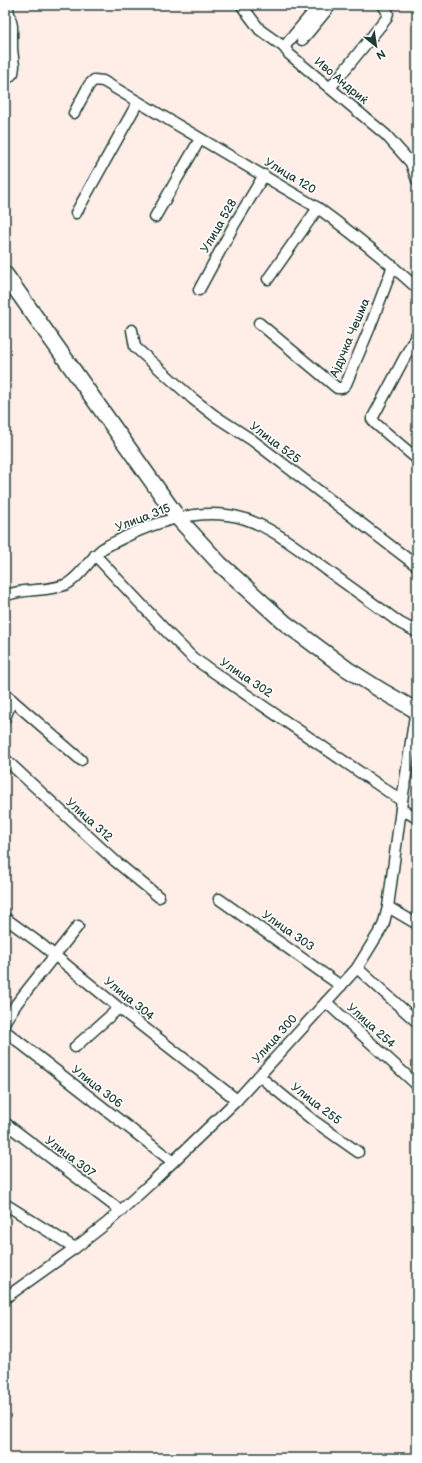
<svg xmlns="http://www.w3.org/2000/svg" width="422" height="1463" viewBox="0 0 422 1463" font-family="'Balsamiq Sans',sans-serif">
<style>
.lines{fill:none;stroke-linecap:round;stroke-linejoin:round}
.street-casing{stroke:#1f3d34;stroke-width:13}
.secondary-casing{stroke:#1f3d34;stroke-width:18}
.street{stroke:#fff;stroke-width:10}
.secondary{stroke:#fff;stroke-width:15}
.labels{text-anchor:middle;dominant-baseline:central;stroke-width:3;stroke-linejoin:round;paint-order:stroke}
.street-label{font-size:12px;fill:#1f3d34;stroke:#fff}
</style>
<rect width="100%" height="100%" fill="#feeee7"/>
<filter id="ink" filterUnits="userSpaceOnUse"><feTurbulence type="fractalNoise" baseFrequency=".025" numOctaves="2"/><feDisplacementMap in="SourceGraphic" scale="8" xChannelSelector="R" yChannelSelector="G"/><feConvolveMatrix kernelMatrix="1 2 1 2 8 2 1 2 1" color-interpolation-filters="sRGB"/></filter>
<g filter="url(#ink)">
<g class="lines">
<g class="street-casing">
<g id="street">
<polyline points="242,6 260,30 284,47 289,54 386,135 411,163 417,180"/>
<polyline points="302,40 331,5"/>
<polyline points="284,47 319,5"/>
<polyline points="5,79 8,78 13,73 14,66 12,49 12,26 7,5"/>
<polyline points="330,88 386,19 388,13 383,5"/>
<path d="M 74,113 L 89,85 L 94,80 L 103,81 L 318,208 C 352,233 385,259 417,288"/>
<polyline points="76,213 138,102"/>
<polyline points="155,217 200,139"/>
<polyline points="268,279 318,208"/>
<polyline points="199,290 234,225 264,175"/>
<polyline points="259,323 337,388 342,388 346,384 370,327 393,266"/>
<polyline points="132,330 135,347 193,399 215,416 252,440 417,566"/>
<polyline points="417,334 372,419 376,424 417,459"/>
<polyline points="95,555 168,633 193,658 402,801"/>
<path d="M 5,596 C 24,587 47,593 67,584 C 80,577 90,559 101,550 C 107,545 116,542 123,538 C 153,523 193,510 227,515 C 264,519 298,549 327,570 C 351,588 376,605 400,623 L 417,632"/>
<polyline points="5,694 81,760"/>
<polyline points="5,718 12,700"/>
<polyline points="5,759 115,861 159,897"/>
<polyline points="401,809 417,818"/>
<polyline points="219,899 341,986"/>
<polyline points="388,907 417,924"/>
<polyline points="5,918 42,945 119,1008 237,1100"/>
<polyline points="357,968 417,1022"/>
<polyline points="326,1002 417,1085"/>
<polyline points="5,1021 17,1003 78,926"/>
<polyline points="5,1031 173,1162"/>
<polyline points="75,1047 119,1008"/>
<polyline points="259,1076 314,1121 358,1152"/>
<polyline points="5,1123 121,1211"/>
<polyline points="5,1204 75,1248"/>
<polyline points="5,1298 75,1248 107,1223 150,1184 237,1100 357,968 383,926 388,907 402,801 417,702"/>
</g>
</g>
<g class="secondary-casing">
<polyline id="secondary" points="5,274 178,518 220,564 285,623 347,669 382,691 417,711"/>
</g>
<use href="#street" class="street"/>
<use href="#secondary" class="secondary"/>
</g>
</g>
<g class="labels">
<g class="street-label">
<text transform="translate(341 81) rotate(40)">Иво Андриќ</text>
<text transform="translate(290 176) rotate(31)">Улица 120</text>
<text transform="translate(219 226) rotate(-60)">Улица 528</text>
<text transform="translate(350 338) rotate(-67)">Ајдучка Чешма</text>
<text transform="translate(275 443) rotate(37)">Улица 525</text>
<text transform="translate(143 518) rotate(-21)">Улица 315</text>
<text transform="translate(246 678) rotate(34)">Улица 302</text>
<text transform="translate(89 820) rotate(42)">Улица 312</text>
<text transform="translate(288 931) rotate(35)">Улица 303</text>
<text transform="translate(129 999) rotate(39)">Улица 304</text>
<text transform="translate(371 1026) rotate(42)">Улица 254</text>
<text transform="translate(275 1039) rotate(-48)">Улица 300</text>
<text transform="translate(97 1087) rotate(38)">Улица 306</text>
<text transform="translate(316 1104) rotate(38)">Улица 255</text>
<text transform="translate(70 1157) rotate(37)">Улица 307</text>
</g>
</g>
<rect width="422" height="1463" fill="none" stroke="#fff" stroke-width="20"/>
<rect x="10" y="10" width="402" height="1443" fill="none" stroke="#1f3d34" stroke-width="1.5" filter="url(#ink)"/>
<g transform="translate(376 46) rotate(150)" stroke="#ffffff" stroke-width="3" paint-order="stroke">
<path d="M0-3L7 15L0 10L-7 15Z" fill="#1f3d34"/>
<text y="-6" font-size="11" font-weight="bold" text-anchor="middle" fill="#1f3d34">N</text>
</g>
</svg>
